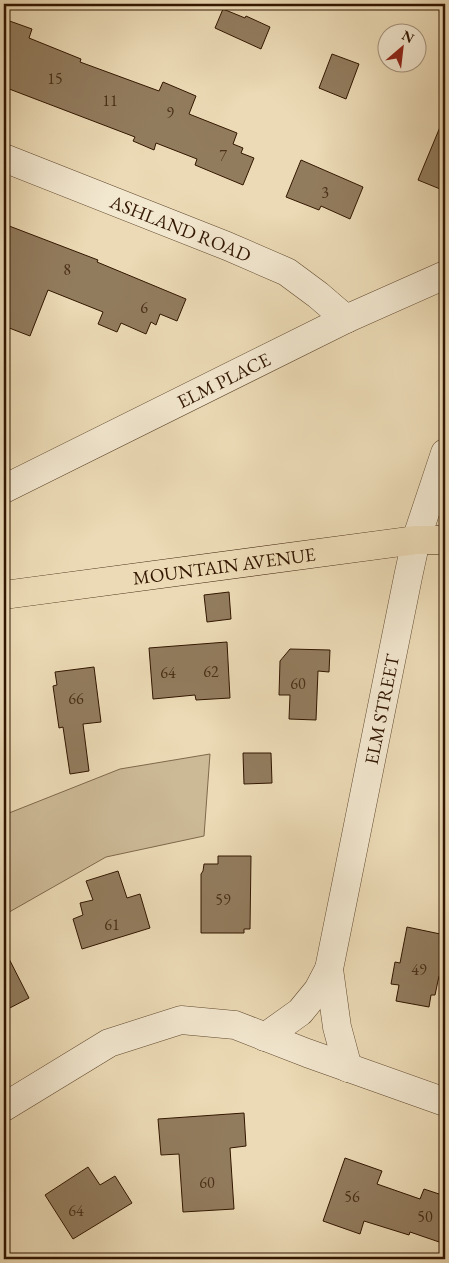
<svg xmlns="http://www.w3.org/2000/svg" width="449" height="1263" viewBox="0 0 449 1263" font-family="'EB Garamond',serif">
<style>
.green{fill:#ccb996;stroke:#7f684b}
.building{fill:#927c5e;stroke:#321600}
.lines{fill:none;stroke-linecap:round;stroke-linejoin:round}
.minor-casing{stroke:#60472d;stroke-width:29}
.major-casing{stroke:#321600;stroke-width:29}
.minor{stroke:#f2e7cf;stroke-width:28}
.major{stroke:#ebdab5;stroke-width:28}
.labels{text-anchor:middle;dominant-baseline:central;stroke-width:4.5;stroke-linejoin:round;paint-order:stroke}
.number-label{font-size:16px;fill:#4a3018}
.street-label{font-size:19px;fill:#321600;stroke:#f2e7cf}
</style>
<rect width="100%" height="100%" fill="#ebdab5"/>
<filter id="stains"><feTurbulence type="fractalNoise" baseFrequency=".004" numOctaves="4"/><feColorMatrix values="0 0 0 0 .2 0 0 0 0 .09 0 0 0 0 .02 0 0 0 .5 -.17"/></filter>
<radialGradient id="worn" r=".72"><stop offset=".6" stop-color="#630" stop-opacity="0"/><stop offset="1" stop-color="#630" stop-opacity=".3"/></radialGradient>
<polygon class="green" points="210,754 204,836 106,857 4,915 4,815 120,769"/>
<g class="building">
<polygon points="223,9 245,18 246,16 270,27 261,49 215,28"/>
<polygon points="4,19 32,29 29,38 81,59 80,62 159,91 163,82 196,96 189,114 237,133 233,144 243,148 241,153 254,158 243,185 195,165 197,159 156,143 154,150 133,141 135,137 4,87"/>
<polygon points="332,54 359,64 346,99 319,88"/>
<polygon points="445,115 445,191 418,180"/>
<polygon points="301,160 363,187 350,219 321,206 319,210 286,197"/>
<polygon points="4,224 98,260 97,262 186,299 177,321 160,314 156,325 151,322 146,334 121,323 117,332 98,324 103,312 48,290 30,336 4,326"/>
<polygon points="229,592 231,619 207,622 204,595"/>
<polygon points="227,642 230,698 196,700 195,695 153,699 149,648"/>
<polygon points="290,649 330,650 329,672 318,671 316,720 289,719 290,695 279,695 280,661"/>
<polygon points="94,667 101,722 83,724 89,771 70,774 63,727 59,728 53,686 57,685 55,672"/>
<polygon points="243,753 271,753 272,783 244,784"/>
<polygon points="218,856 251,856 250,929 244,929 244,933 201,933 201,874 203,871 204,864 218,864"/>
<polygon points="118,871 127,898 140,894 150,928 82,949 73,919 83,915 80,903 93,900 86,881"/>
<polygon points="407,927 445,935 445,977 439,976 435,995 431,995 429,1007 396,1001 399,985 391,984 395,962 400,963"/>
<polygon points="4,949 29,998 4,1011"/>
<polygon points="244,1113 246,1146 230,1148 234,1209 183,1212 179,1154 161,1155 158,1119"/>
<polygon points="345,1158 382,1171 377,1184 420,1199 424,1189 445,1196 445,1244 410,1232 409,1235 364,1221 360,1234 323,1221"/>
<polygon points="88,1167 100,1185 115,1176 132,1203 73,1239 45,1195"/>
</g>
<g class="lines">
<g class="minor-casing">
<g id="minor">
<path id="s1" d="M 4,158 L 227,246 L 287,272 L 318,295 L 346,319"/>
<path id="s2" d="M 4,489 L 346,319 L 445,275"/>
<polyline points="265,1037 300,1012 318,990 329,969"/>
<path id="s3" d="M 348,1068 L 337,1027 L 329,969 L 408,577 L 416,540 L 445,453"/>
<polyline points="4,1107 109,1043 181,1020 235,1025 307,1053 445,1102"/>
</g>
</g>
<g class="major-casing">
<g id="major">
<path id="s4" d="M 4,595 L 416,540 L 445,540"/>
</g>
</g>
<use href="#minor" class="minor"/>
<use href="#major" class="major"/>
</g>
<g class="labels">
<g class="number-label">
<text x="55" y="78">15</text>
<text x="110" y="100">11</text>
<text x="170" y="112">9</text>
<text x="223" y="155">7</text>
<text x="325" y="192">3</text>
<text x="67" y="269">8</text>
<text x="144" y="307">6</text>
<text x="211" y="671">62</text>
<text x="168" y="672">64</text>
<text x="298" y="683">60</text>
<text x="76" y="698">66</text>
<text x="223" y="899">59</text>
<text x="112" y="924">61</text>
<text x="419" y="969">49</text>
<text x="207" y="1182">60</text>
<text x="352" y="1196">56</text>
<text x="76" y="1210">64</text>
<text x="425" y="1216">50</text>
</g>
<g class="street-label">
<text stroke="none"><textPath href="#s1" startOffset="190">ASHLAND ROAD</textPath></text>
<text stroke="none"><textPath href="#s2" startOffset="245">ELM PLACE</textPath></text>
<text stroke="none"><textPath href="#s4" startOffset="222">MOUNTAIN AVENUE</textPath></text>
<text stroke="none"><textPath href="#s3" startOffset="366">ELM STREET</textPath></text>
</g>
</g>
<rect width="449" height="1263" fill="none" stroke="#ebdab5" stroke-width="20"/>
<rect x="5" y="5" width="439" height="1253" fill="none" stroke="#321600" stroke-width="2.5"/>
<rect x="10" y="10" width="429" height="1243" fill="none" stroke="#321600"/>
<g transform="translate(402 48) rotate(28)"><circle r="24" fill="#f2e7cf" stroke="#a5937c"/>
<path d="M0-4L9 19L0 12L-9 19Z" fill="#8f2418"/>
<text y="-8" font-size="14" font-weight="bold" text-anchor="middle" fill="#321600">N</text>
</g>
<rect width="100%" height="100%" filter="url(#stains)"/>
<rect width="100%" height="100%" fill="url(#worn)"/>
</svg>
